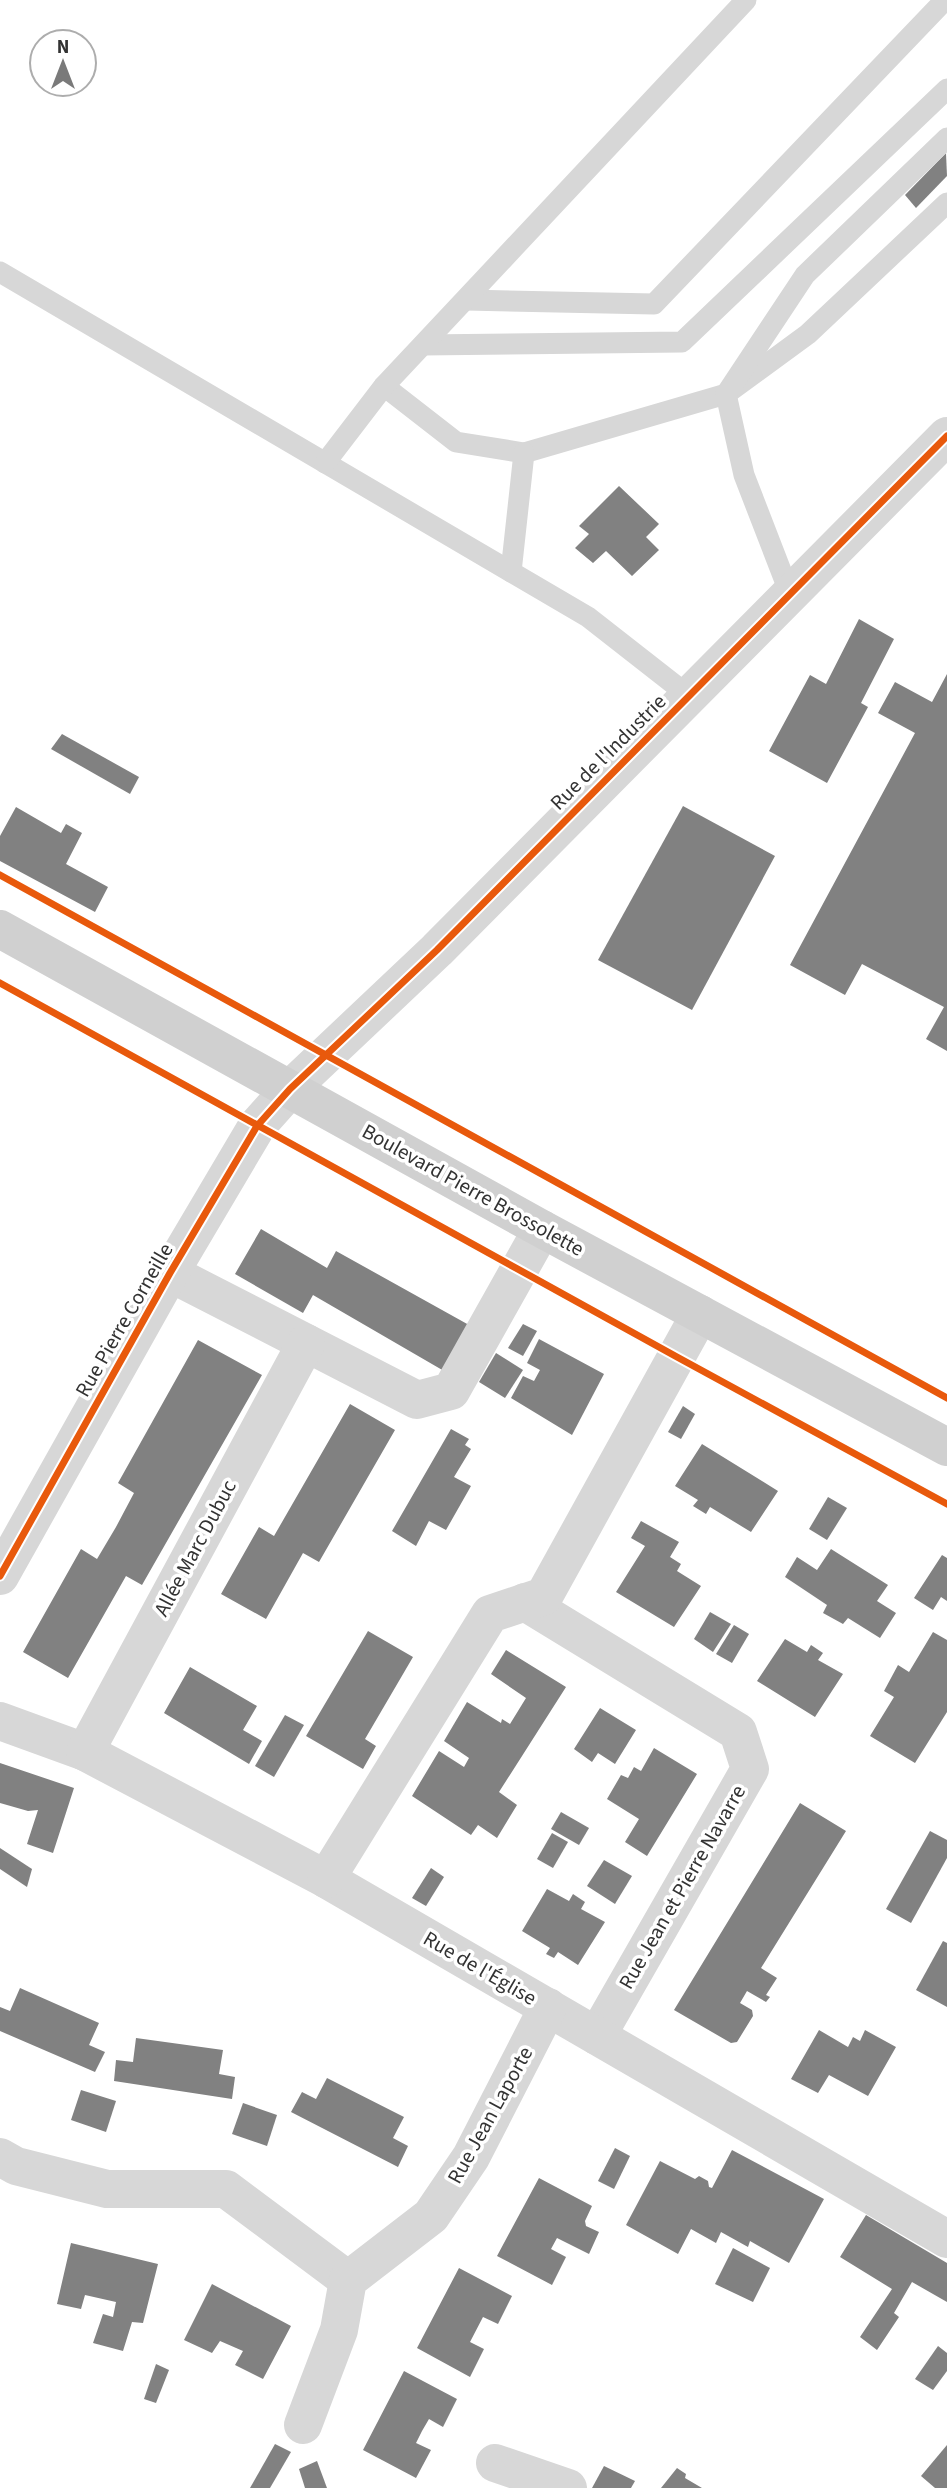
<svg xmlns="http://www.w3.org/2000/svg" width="947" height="2488" font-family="'Source Sans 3',sans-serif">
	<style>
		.building { fill: #818181 }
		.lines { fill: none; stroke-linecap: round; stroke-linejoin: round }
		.service { stroke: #d7d7d7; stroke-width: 21 }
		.minor { stroke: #d7d7d7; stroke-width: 38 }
		.secondary { stroke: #d0d0d0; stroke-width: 38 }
		.cycleway-casing { stroke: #fff; stroke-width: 11 }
		.cycleway { stroke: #e8590c; stroke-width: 7 }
		.labels { text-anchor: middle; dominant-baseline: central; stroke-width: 7; stroke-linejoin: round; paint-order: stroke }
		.street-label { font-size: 21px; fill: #333; stroke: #fff }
	</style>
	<rect width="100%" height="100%" fill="#fff"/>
	<g class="building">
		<polygon points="946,153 947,176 916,208 905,195"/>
		<polygon points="619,486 659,524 646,537 659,550 632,576 606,551 593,563 575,548 589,534 579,526"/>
		<polygon points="859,619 894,639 861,703 868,707 827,783 769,751 810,675 826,684"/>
		<polygon points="947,674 947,1051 926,1039 944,1007 862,964 845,995 790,965 915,733 878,713 895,682 932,702"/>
		<polygon points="62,734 139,777 130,794 51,749"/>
		<polygon points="683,806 775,856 692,1010 598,960"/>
		<polygon points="16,807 61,833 66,824 82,833 66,864 108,887 95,912 0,861 0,836"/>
		<polygon points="261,1229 327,1268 336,1251 469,1325 444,1371 313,1295 303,1313 235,1274"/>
		<polygon points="523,1324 537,1331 523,1356 508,1348"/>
		<polygon points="539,1339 604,1374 572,1435 511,1398 523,1376 534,1381 540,1370 527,1363"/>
		<polygon points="198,1340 262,1375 142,1585 126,1576 68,1678 23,1652 81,1549 97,1559 116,1527 134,1493 118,1483"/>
		<polygon points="496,1353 523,1370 505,1398 479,1382"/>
		<polygon points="350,1404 395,1430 319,1562 303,1553 266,1619 221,1594 259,1527 274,1536"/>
		<polygon points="683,1406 695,1414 681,1439 668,1432"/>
		<polygon points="451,1429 469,1439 465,1445 471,1449 454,1477 471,1486 446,1530 429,1521 416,1546 392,1531"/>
		<polygon points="702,1444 778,1491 751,1532 710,1507 706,1514 693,1506 698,1500 675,1486"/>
		<polygon points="828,1497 847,1508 827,1540 809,1529"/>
		<polygon points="641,1521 679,1542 670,1557 681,1564 677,1571 701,1586 674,1627 616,1592 645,1546 631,1538"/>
		<polygon points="831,1549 888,1585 877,1601 896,1613 880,1638 848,1618 843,1624 823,1613 827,1605 785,1577 797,1557 817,1570"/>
		<polygon points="942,1555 947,1558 947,1601 941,1597 933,1610 914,1598"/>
		<polygon points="710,1612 731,1624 713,1652 694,1639"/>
		<polygon points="734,1625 749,1634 732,1663 716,1654"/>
		<polygon points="368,1631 413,1657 365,1739 376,1746 363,1769 306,1736"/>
		<polygon points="933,1632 947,1640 947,1712 915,1763 870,1736 894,1697 884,1691 898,1665 909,1672"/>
		<polygon points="785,1639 807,1652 811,1645 823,1653 818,1660 843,1674 815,1717 757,1681"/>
		<polygon points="506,1650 566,1687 499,1792 517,1805 497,1838 478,1825 471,1835 412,1796 439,1751 464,1767 469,1758 444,1741 467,1702 501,1723 502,1719 510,1724 526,1698 491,1674"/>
		<polygon points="190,1667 257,1706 243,1730 262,1741 249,1764 164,1713"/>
		<polygon points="600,1708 636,1730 615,1764 598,1753 592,1762 574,1749"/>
		<polygon points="285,1715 304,1725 274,1777 255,1766"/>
		<polygon points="654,1748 697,1774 647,1856 625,1842 639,1819 607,1799 621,1775 628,1778 634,1767 641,1771"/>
		<polygon points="0,1763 74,1788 53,1853 27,1844 38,1810 28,1811 0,1803"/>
		<polygon points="800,1803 846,1831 761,1968 777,1978 766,1995 770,1997 766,2002 747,1991 740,2003 752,2010 753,2016 737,2042 731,2043 674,2010"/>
		<polygon points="561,1812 589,1828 579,1845 551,1829"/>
		<polygon points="930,1831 947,1840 947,1858 911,1923 886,1909"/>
		<polygon points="552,1833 568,1842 553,1868 537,1859"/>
		<polygon points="0,1848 32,1869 27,1887 0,1869"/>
		<polygon points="604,1860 632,1876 615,1904 587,1886"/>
		<polygon points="431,1868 444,1877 426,1906 412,1898"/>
		<polygon points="547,1889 569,1901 573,1894 585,1902 581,1909 605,1922 578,1965 558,1952 554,1958 546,1954 550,1948 522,1931"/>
		<polygon points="943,1941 947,1943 947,2007 916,1990"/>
		<polygon points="20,1988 99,2023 89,2045 105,2052 95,2072 0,2031 0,2007 10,2011"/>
		<polygon points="819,2030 848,2047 853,2037 860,2041 865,2030 896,2047 868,2096 829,2075 818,2093 791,2079"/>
		<polygon points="136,2038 223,2050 219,2074 235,2077 232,2099 114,2081 116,2060 133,2062"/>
		<polygon points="327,2078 404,2117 393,2138 408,2146 398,2167 291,2112 302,2092 316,2099"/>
		<polygon points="81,2090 116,2101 106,2132 71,2120"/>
		<polygon points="243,2103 277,2115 267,2146 232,2134"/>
		<polygon points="615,2148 630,2156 614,2189 598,2181"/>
		<polygon points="732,2150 824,2199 789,2263 750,2241 748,2247 721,2232 716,2243 691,2229 678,2254 626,2225 660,2161 695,2179 699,2176 708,2181 709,2187 712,2188"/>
		<polygon points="539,2178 592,2206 585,2221 586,2226 599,2232 589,2254 557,2238 551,2249 566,2257 552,2285 497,2256"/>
		<polygon points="866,2215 947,2263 947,2302 912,2282 894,2313 899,2317 877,2350 860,2337 892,2289 840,2257"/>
		<polygon points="71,2243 158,2264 143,2323 132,2322 123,2351 93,2343 103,2314 113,2317 116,2302 85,2295 81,2309 57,2304"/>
		<polygon points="733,2248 770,2268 753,2302 715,2284"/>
		<polygon points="459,2268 512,2296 498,2324 483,2317 470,2342 484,2349 470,2377 417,2348"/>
		<polygon points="212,2284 291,2326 263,2379 235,2365 243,2351 220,2341 212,2353 184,2340"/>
		<polygon points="938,2346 947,2353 947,2371 933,2390 915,2379"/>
		<polygon points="156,2364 169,2370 156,2403 144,2399"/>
		<polygon points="404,2371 457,2399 443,2427 429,2419 422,2431 416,2443 431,2450 416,2478 363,2450"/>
		<polygon points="275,2444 291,2452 270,2488 250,2488"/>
		<polygon points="947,2445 947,2488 935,2488 921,2476"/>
		<polygon points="317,2461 327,2488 305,2488 299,2469"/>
		<polygon points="604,2466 635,2481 631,2488 592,2488"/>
		<polygon points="677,2468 686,2474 685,2478 702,2488 661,2488"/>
	</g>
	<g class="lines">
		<g class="service">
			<polyline points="0,272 588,617 689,696"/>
			<polyline points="466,300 654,304 945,0"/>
			<polyline points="423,345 682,342 947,89"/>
			<polyline points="384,386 456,442 524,453 726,394 808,334 947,203"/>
			<polyline points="325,463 384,386 746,0"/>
			<polyline points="511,572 524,453"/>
			<polyline points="790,594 744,475 726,394 805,275 947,138"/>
		</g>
		<g class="minor">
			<polyline points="170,1273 417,1400 451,1391 542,1229"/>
			<polyline points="0,1576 170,1273 257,1126 290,1089 437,950 947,436"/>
			<polyline points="525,1602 738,1732 750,1769 597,2036"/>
			<polyline points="0,1721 85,1752 326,1879 947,2239"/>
			<polyline points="85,1752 306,1343"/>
			<polyline points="326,1879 490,1614 544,1596 700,1314"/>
			<polyline points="0,2157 16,2166 107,2189 226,2189 348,2280"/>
			<polyline points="303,2425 339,2330 348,2280 431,2216 471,2157 548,2007"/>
			<polyline points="495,2463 568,2488"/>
		</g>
		<polyline class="secondary" points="0,929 542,1229 947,1447"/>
		<g class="cycleway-casing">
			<g id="cycleway">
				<polyline points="0,875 947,1398"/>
				<polyline points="0,983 677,1357 947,1504"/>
				<polyline points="0,1576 170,1273 257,1126 290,1089 437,950 947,436"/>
			</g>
		</g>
		<use href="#cycleway" class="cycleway"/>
	</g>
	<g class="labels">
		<g class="street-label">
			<text transform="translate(608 752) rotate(-45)">Rue de l'Industrie</text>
			<text transform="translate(473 1190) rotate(29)">Boulevard Pierre Brossolette</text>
			<text transform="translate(124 1320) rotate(-60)">Rue Pierre Corneille</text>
			<text transform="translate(195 1548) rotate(-62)">Allée Marc Dubuc</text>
			<text transform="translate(682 1887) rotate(-60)">Rue Jean et Pierre Navarre</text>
			<text transform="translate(480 1968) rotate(30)">Rue de l'Église</text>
			<text transform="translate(490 2115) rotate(-61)">Rue Jean Laporte</text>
		</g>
	</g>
	<g transform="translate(63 63)"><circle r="33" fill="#ffffff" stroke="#adadad" stroke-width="2"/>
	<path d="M0-5L12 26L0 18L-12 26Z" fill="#7a7a7a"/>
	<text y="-10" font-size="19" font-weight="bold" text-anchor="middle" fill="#333333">N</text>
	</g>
</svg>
